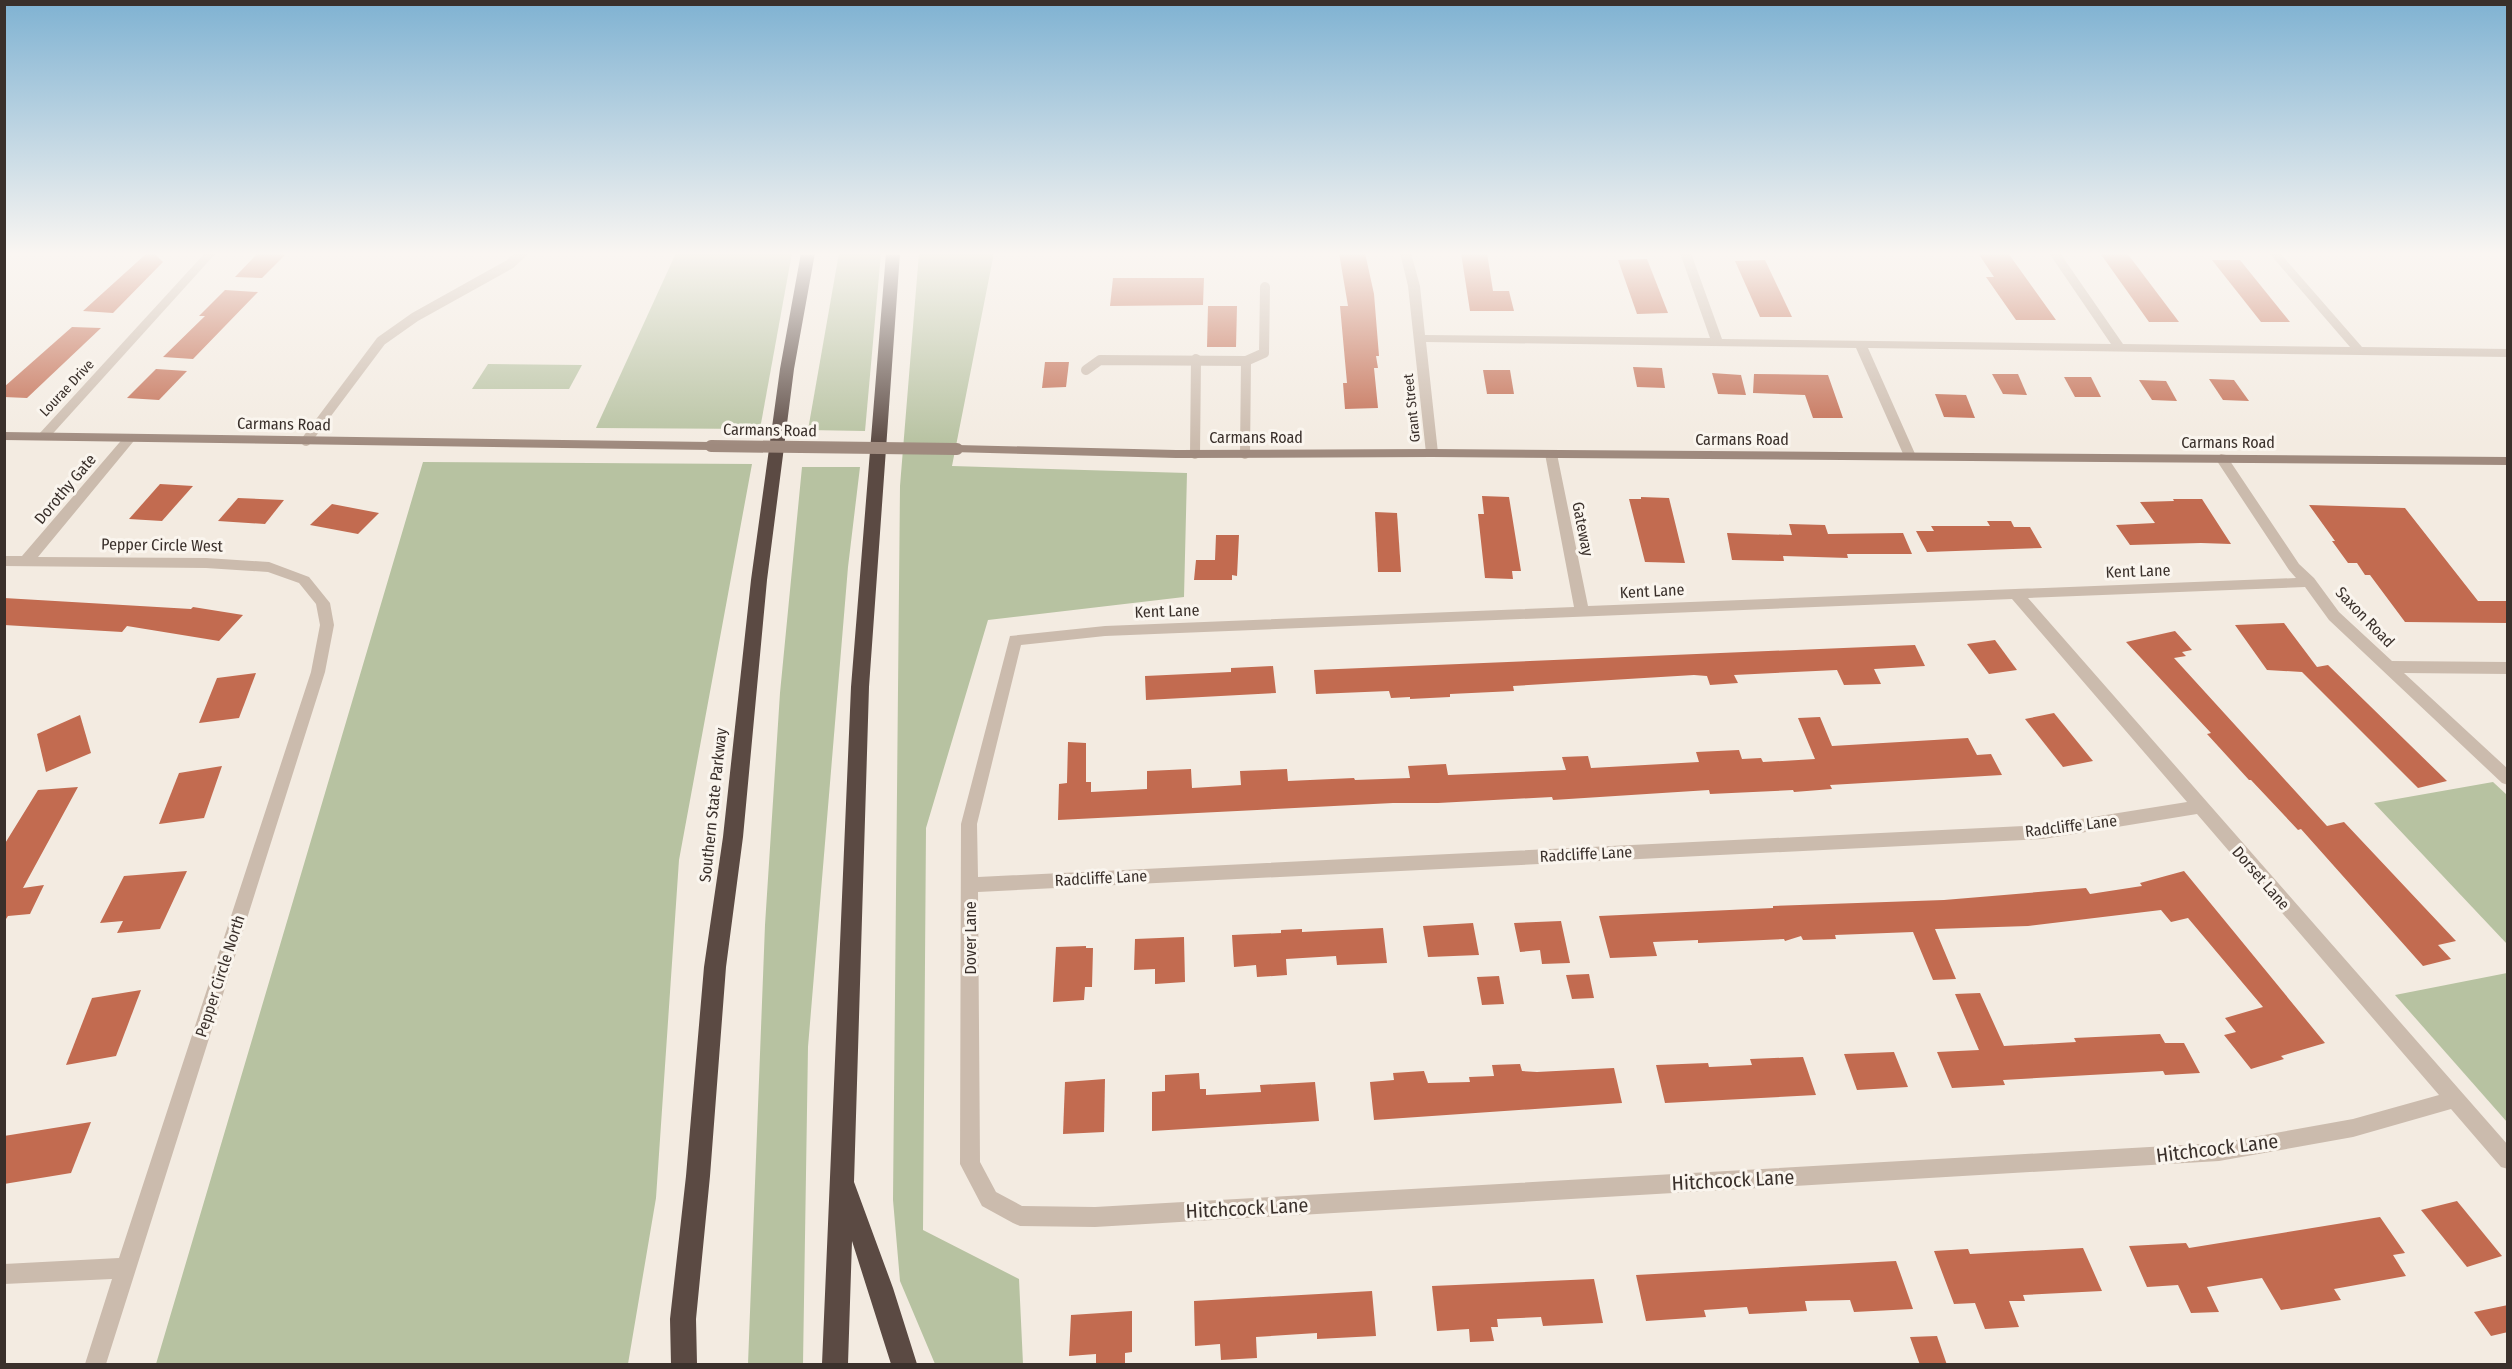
<svg xmlns="http://www.w3.org/2000/svg" width="2512" height="1369" font-family="'Fira Sans Condensed',sans-serif">
	<style>
		.green { fill: #b7c2a1 }
		.building { fill: #c26b50 }
		.lines { fill: none; stroke-linecap: round; stroke-linejoin: round }
		.lane { stroke: #cbbbad; stroke-width: 10 }
		.street { fill: #cbbbad; fill-rule: evenodd }
		.secondary { fill: #9f8a7e; fill-rule: evenodd }
		.highway { fill: #5b4a43; fill-rule: evenodd }
		.secondary-bridge { stroke: #9f8a7e; stroke-width: 12 }
		.labels { text-anchor: middle; dominant-baseline: central; stroke-width: 6; stroke-linejoin: round; paint-order: stroke }
		.far-street-label { font-size: 14px; fill: #3a302b; stroke: #faf5ee }
		.street-label { font-size: 16px; fill: #3a302b; stroke: #faf5ee }
		.near-street-label { font-size: 20px; fill: #3a302b; stroke: #faf5ee }
	</style>
	<rect width="100%" height="100%" fill="#f3ebe1"/>
	<g class="green">
		<polygon points="676,253 792,253 760,429 596,428"/>
		<polygon points="839,253 881,253 865,431 808,430"/>
		<polygon points="919,253 994,253 952,466 1187,473 1184,597 988,620 926,828 923,1230 1019,1279 1023,1364 935,1364 900,1281 893,1200 900,486"/>
		<polygon points="488,364 582,365 569,389 472,389"/>
		<polygon points="423,462 752,464 679,860 656,1198 628,1364 156,1364"/>
		<polygon points="802,467 860,467 848,567 808,1047 803,1364 748,1364 765,925 780,693"/>
		<polygon points="2493,782 2507,795 2507,944 2374,803"/>
		<polygon points="2507,973 2508,973 2507,1122 2395,995"/>
	</g>
	<g class="building">
		<polygon points="147,253 154,253 163,262 113,313 83,311"/>
		<polygon points="258,253 285,255 262,278 235,277"/>
		<polygon points="1339,253 1365,253 1374,294 1379,356 1376,356 1378,368 1374,368 1378,408 1345,409 1343,383 1347,383 1340,306 1348,306"/>
		<polygon points="1461,253 1487,253 1493,291 1509,291 1514,311 1470,311"/>
		<polygon points="1978,253 2008,253 2056,320 2016,320 1986,277 1994,277"/>
		<polygon points="2100,253 2127,253 2179,322 2149,322"/>
		<polygon points="1647,259 1668,313 1637,314 1618,260"/>
		<polygon points="1765,260 1792,317 1760,317 1735,261"/>
		<polygon points="2212,260 2240,260 2290,322 2261,322"/>
		<polygon points="1113,278 1204,278 1203,305 1110,306"/>
		<polygon points="225,290 258,292 193,359 163,357 205,316 199,316"/>
		<polygon points="1208,306 1237,306 1236,347 1207,347"/>
		<polygon points="72,327 101,328 27,398 4,397 4,387"/>
		<polygon points="1045,362 1069,362 1066,387 1042,388"/>
		<polygon points="1633,367 1662,368 1665,388 1637,387"/>
		<polygon points="156,369 187,371 159,400 127,398"/>
		<polygon points="1483,370 1510,370 1514,394 1487,394"/>
		<polygon points="1712,373 1741,375 1746,395 1718,394"/>
		<polygon points="1754,374 1828,375 1843,418 1813,418 1805,395 1753,393"/>
		<polygon points="1992,374 2018,374 2027,395 2003,394"/>
		<polygon points="2064,377 2091,377 2101,397 2075,397"/>
		<polygon points="2209,379 2234,380 2249,401 2223,400"/>
		<polygon points="2139,380 2166,381 2177,401 2152,400"/>
		<polygon points="1935,394 1966,395 1975,418 1944,417"/>
		<polygon points="160,484 193,486 162,521 129,519"/>
		<polygon points="1482,496 1509,497 1521,571 1512,571 1513,579 1485,578 1478,514 1484,514"/>
		<polygon points="1641,497 1669,498 1685,563 1645,562 1629,499 1641,499"/>
		<polygon points="238,498 284,500 265,524 218,521"/>
		<polygon points="2173,499 2202,499 2231,544 2201,543 2130,545 2116,525 2155,523 2140,502 2174,501"/>
		<polygon points="332,504 379,513 358,534 310,525"/>
		<polygon points="2309,505 2405,508 2478,601 2508,601 2508,623 2405,622 2370,575 2365,575 2357,563 2348,563 2332,541 2335,541"/>
		<polygon points="1375,512 1397,513 1401,572 1378,572"/>
		<polygon points="1987,521 2011,521 2014,527 2030,527 2042,548 1927,552 1916,531 1934,531 1931,526 1990,526"/>
		<polygon points="1789,524 1825,525 1828,534 1903,533 1912,554 1847,554 1848,558 1783,556 1784,561 1732,560 1727,533 1792,535"/>
		<polygon points="1216,535 1239,535 1237,576 1232,575 1232,580 1194,580 1196,560 1215,560"/>
		<polygon points="4,598 191,609 193,607 243,615 219,641 127,626 122,632 4,625"/>
		<polygon points="2284,623 2317,667 2328,665 2447,781 2418,788 2302,672 2267,670 2235,625"/>
		<polygon points="2175,631 2192,650 2182,652 2186,656 2174,658 2327,826 2344,822 2456,941 2438,945 2451,959 2423,966 2301,829 2298,830 2251,780 2249,780 2207,734 2211,733 2126,642"/>
		<polygon points="1995,640 2017,670 1989,674 1967,644"/>
		<polygon points="1915,645 1925,666 1874,669 1881,684 1844,685 1837,670 1734,675 1738,683 1710,685 1707,676 1694,675 1513,686 1514,691 1450,694 1450,697 1410,699 1410,697 1391,698 1389,691 1316,694 1314,670"/>
		<polygon points="1273,666 1276,693 1146,700 1145,676 1231,672 1231,668"/>
		<polygon points="256,673 239,718 199,723 217,678"/>
		<polygon points="2054,713 2093,761 2063,767 2025,719"/>
		<polygon points="80,715 91,753 46,772 37,734"/>
		<polygon points="1820,717 1832,746 1968,738 1977,755 1991,754 2002,775 1830,785 1832,789 1794,792 1793,790 1710,794 1709,790 1553,800 1552,797 1438,803 1393,803 1058,820 1059,784 1067,783 1068,742 1086,743 1086,782 1091,782 1091,792 1147,789 1147,771 1191,769 1192,788 1241,785 1240,771 1287,769 1288,781 1354,778 1355,780 1410,778 1408,766 1446,764 1448,775 1566,770 1562,757 1588,756 1591,768 1699,762 1696,752 1739,750 1742,759 1761,758 1763,762 1815,759 1798,718"/>
		<polygon points="222,766 204,818 159,824 179,773"/>
		<polygon points="78,787 23,888 44,885 30,914 8,916 4,922 4,845 38,790"/>
		<polygon points="187,871 160,929 117,933 123,921 100,923 124,876"/>
		<polygon points="2184,871 2325,1043 2281,1056 2284,1059 2251,1069 2224,1035 2236,1032 2225,1018 2263,1007 2188,918 2171,922 2161,910 2028,926 1935,929 1956,979 1933,980 1913,932 1835,935 1836,939 1803,940 1801,936 1785,941 1784,939 1698,943 1698,940 1653,942 1657,956 1610,958 1599,916 1773,908 1773,906 1944,900 2086,888 2090,894 2142,886 2140,883"/>
		<polygon points="1561,921 1570,963 1542,964 1540,950 1520,952 1514,923"/>
		<polygon points="1473,923 1479,955 1428,957 1423,926"/>
		<polygon points="1383,928 1387,963 1337,965 1336,956 1286,959 1287,975 1257,977 1256,965 1234,967 1232,935 1281,933 1281,930 1302,929 1302,932"/>
		<polygon points="1184,937 1185,982 1155,984 1155,969 1134,970 1135,939"/>
		<polygon points="1086,946 1086,948 1093,948 1092,987 1085,987 1084,1000 1053,1002 1056,947"/>
		<polygon points="1589,974 1594,998 1572,999 1566,975"/>
		<polygon points="1499,976 1504,1004 1482,1005 1477,977"/>
		<polygon points="141,990 116,1056 66,1065 92,998"/>
		<polygon points="1980,993 2004,1046 2076,1042 2074,1038 2160,1034 2165,1043 2184,1043 2200,1073 2165,1075 2163,1071 2090,1075 2003,1080 2005,1085 1952,1088 1937,1052 1979,1050 1955,994"/>
		<polygon points="1894,1052 1908,1087 1857,1090 1844,1054"/>
		<polygon points="1803,1057 1816,1095 1665,1103 1656,1065 1708,1063 1709,1067 1752,1065 1750,1059"/>
		<polygon points="1520,1064 1522,1071 1537,1072 1614,1068 1622,1103 1374,1120 1370,1082 1394,1080 1393,1073 1424,1071 1428,1083 1470,1082 1469,1077 1494,1076 1492,1065"/>
		<polygon points="1199,1073 1200,1089 1206,1089 1206,1095 1261,1092 1260,1085 1315,1082 1319,1121 1152,1131 1152,1092 1165,1091 1165,1075"/>
		<polygon points="1105,1079 1104,1132 1063,1134 1065,1082"/>
		<polygon points="91,1122 71,1173 4,1184 4,1136"/>
		<polygon points="2457,1201 2502,1256 2467,1267 2421,1210"/>
		<polygon points="2380,1217 2405,1253 2393,1255 2406,1276 2334,1289 2341,1300 2281,1310 2262,1278 2207,1287 2219,1312 2191,1313 2178,1285 2147,1287 2129,1246 2186,1243 2189,1248"/>
		<polygon points="2083,1248 2102,1291 2023,1295 2025,1301 2009,1301 2019,1327 1985,1329 1975,1303 1954,1304 1934,1251 1968,1249 1970,1254"/>
		<polygon points="1896,1261 1913,1309 1854,1312 1850,1300 1805,1301 1807,1311 1749,1314 1747,1307 1704,1310 1706,1317 1646,1321 1636,1275"/>
		<polygon points="1594,1279 1603,1323 1543,1326 1541,1317 1497,1319 1498,1327 1491,1327 1494,1341 1470,1342 1469,1329 1437,1331 1432,1286"/>
		<polygon points="1372,1291 1376,1336 1317,1339 1317,1333 1256,1337 1257,1358 1221,1360 1220,1344 1195,1346 1194,1301"/>
		<polygon points="2508,1305 2508,1332 2491,1336 2474,1312"/>
		<polygon points="1132,1311 1132,1352 1125,1353 1125,1365 1096,1365 1096,1354 1069,1356 1071,1315"/>
		<polygon points="1937,1336 1947,1365 1920,1365 1910,1337"/>
	</g>
	<g class="lines">
		<g class="lane">
			<polyline points="1086,370 1100,360 1246,361 1264,353 1265,287"/>
			<polyline points="306,441 381,341 415,317 510,264 522,253"/>
			<polyline points="1195,454 1196,359"/>
			<polyline points="1245,454 1246,361"/>
		</g>
		<g class="street">
			<polygon points="205,253 216,253 47,440 39,440 37,437 39,434"/>
			<polygon points="1400,253 1411,253 1420,286 1425,335 1710,338 1680,253 1691,253 1722,339 2111,344 2049,253 2060,253 2123,344 2350,347 2269,253 2280,253 2362,347 2508,349 2508,357 1868,348 1916,456 1910,460 1904,456 1856,348 1426,342 1438,453 1432,457 1426,453 1408,286"/>
			<polygon points="129,435 135,439 133,442 38,557 206,558 269,562 309,577 330,603 334,625 325,672 106,1364 85,1364 112,1279 4,1284 4,1264 119,1258 311,672 320,625 316,604 299,583 268,572 206,568 4,566 4,556 22,556 125,436"/>
			<path d="M1551,450L1557,454L1588,606L2296,578L2289,570L2215,458L2221,454L2226,455L2299,564L2314,578L2339,612L2392,661L2508,662V674L2404,673L2508,769V785L2502,783L2329,620L2305,587L2028,598L2508,1145V1169L2501,1167L2451,1109L2353,1137L2219,1161L1095,1227L1020,1226L1013,1223L982,1206L960,1164L961,824L1010,636L1105,626L1574,607L1545,454ZM2012,599L2187,802L2043,825L978,877L977,824L1021,645L1105,636ZM2197,814L2439,1095L2353,1119L2219,1143L1095,1207L1022,1206L996,1192L980,1162L978,892L2043,839Z"/>
		</g>
		<g class="secondary">
			<polygon points="4,432 711,442 717,446 711,450 4,440"/>
			<polygon points="957,445 1176,450 1432,449 2508,457 2508,465 1432,457 1176,458 952,452 951,449 952,446"/>
		</g>
		<g class="highway">
			<polygon points="801,253 815,253 794,369 767,580 743,837 726,967 710,1176 696,1319 697,1364 671,1364 670,1319 686,1176 704,967 723,837 751,580 780,369"/>
			<polygon points="886,253 900,253 869,687 854,1182 893,1288 917,1364 891,1364 852,1241 848,1364 822,1364 851,687"/>
		</g>
		<polyline class="secondary-bridge" points="711,446 957,449"/>
	</g>
	<linearGradient id="sky" x2="0" y2="1"><stop stop-color="#7fb2d2"/><stop offset="0.57" stop-color="#faf6f2"/><stop offset="1" stop-color="#faf6f2" stop-opacity="0"/></linearGradient>
	<rect width="2512" height="445" fill="url(#sky)"/>
	<g class="labels">
		<g class="far-street-label">
			<text transform="translate(67 388) rotate(-47)">Lourae Drive</text>
			<text transform="translate(1412 408) rotate(-96)">Grant Street</text>
		</g>
		<g class="street-label">
			<text transform="translate(284 424) rotate(1)">Carmans Road</text>
			<text transform="translate(770 430) rotate(1)">Carmans Road</text>
			<text x="1256" y="437">Carmans Road</text>
			<text x="1742" y="439">Carmans Road</text>
			<text x="2228" y="442">Carmans Road</text>
			<text transform="translate(65 489) rotate(-50)">Dorothy Gate</text>
			<text transform="translate(1583 529) rotate(79)">Gateway</text>
			<text transform="translate(162 545) rotate(1)">Pepper Circle West</text>
			<text transform="translate(2138 571) rotate(-2)">Kent Lane</text>
			<text transform="translate(1652 591) rotate(-3)">Kent Lane</text>
			<text transform="translate(1167 611) rotate(-2)">Kent Lane</text>
			<text transform="translate(2365 617) rotate(46)">Saxon Road</text>
			<text transform="translate(713 805) rotate(-84)">Southern State Parkway</text>
			<text transform="translate(2071 826) rotate(-7)">Radcliffe Lane</text>
			<text transform="translate(1586 854) rotate(-3)">Radcliffe Lane</text>
			<text transform="translate(1101 878) rotate(-3)">Radcliffe Lane</text>
			<text transform="translate(2261 878) rotate(49)">Dorset Lane</text>
			<text transform="translate(970 938) rotate(-90)">Dover Lane</text>
			<text transform="translate(220 976) rotate(-72)">Pepper Circle North</text>
		</g>
		<g class="near-street-label">
			<text transform="translate(2217 1148) rotate(-7)">Hitchcock Lane</text>
			<text transform="translate(1733 1180) rotate(-3)">Hitchcock Lane</text>
			<text transform="translate(1247 1208) rotate(-3)">Hitchcock Lane</text>
		</g>
	</g>
	<rect width="2512" height="1369" fill="none" stroke="#3a302b" stroke-width="12"/>
</svg>
